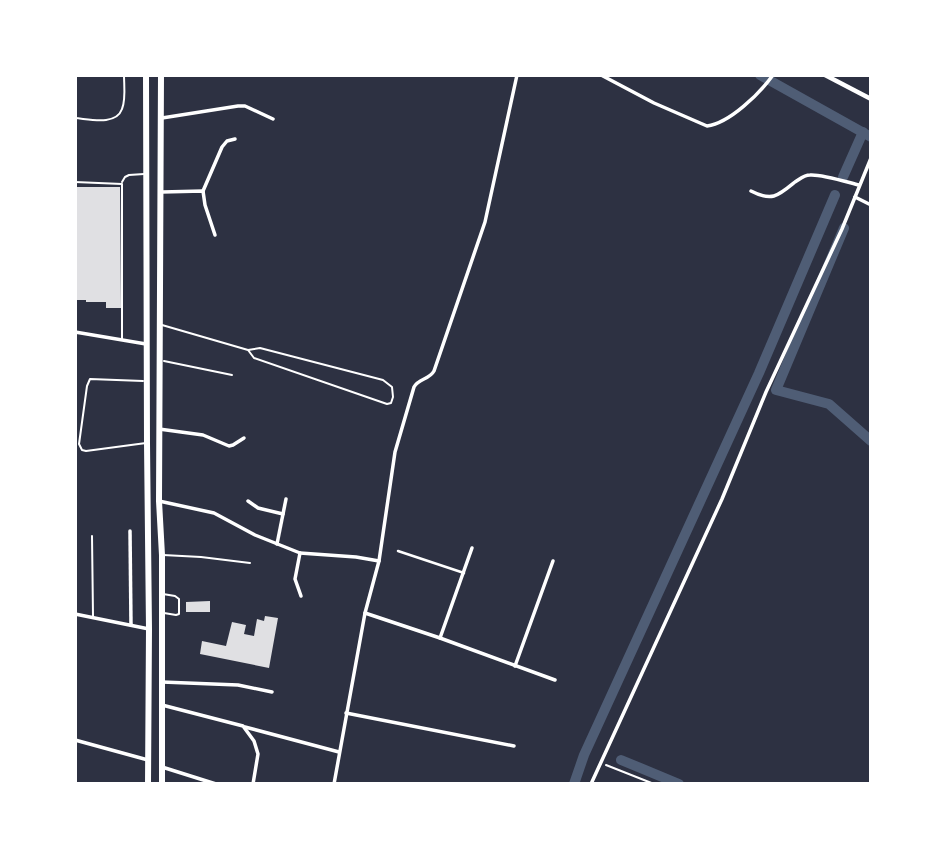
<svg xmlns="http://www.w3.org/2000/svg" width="946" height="859" font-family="Arial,sans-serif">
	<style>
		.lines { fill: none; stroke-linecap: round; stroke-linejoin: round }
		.canal { stroke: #4f5d75; stroke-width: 10 }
		.building { fill: #e0e0e3 }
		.path { stroke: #fff; stroke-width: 2 }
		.service { stroke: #fff; stroke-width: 2 }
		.pedestrian { stroke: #fff; stroke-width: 2.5 }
		.minor { stroke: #fff; stroke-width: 3.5 }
		.tertiary { stroke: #fff; stroke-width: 4.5 }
		.primary { stroke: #fff; stroke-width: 6 }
	</style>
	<rect width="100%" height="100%" fill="#2d3142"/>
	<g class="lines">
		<g class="canal">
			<polyline points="760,75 871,137"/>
			<polyline points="843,177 863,132"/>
			<polyline points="844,228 776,390 829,404 871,441"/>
			<polyline points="621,760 679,784"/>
			<polyline points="574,784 584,755 759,373 835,195"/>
		</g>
	</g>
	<g class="building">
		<polygon points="75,187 120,187 121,308 106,308 106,302 86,302 86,300 75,300"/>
		<polygon points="210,601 210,612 186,612 186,602"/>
		<polygon points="265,616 278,618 269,668 200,654 202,641 226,646 232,622 246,625 244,634 254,636 257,619 264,621"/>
	</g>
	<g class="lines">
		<polyline class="path" points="606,765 654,784"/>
		<g class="service">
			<path d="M75,118C89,119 116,126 122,109C126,100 124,85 124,75"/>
			<polyline points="75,182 122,184 122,339"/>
			<polyline points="122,182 125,177 129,175 144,174"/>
			<polyline points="162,325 248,350 260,348 383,380 392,387 393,397 391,403 387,404 254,358 248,350"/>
			<polyline points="164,361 232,375"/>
			<polyline points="143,381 90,379 87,386 79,444 82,450 86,451 146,443"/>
			<polyline points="92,536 93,616"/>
			<polyline points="163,555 201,557 250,563"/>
			<polyline points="163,594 175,596 179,599 179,614 176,615 164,613"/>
		</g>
		<polyline class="pedestrian" points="398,551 464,573"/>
		<g class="minor">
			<path d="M601,75L654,103L707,126C730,123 760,93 773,75"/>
			<polyline points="162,118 238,106 245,106 273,119"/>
			<polyline points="203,191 222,147 227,141 235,139"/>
			<path d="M751,191C772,202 778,196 795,182C800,179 804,175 810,175C821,174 847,182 859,185"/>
			<polyline points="162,192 203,191 205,205 215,235"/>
			<polyline points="855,197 871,205"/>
			<polyline points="75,332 146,344"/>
			<polyline points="159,429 203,435 229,446 233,445 244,438"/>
			<polyline points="159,501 214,513 255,535 300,553 356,557 379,561"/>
			<polyline points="248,501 258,508 283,514"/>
			<polyline points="130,531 131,625"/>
			<polyline points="277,544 286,499"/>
			<polyline points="300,553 295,579 301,596"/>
			<polyline points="365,613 440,638 555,680"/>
			<polyline points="75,614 149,629"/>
			<polyline points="440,638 472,548"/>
			<polyline points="515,666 553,561"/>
			<polyline points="162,682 238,685 272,692"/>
			<polyline points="162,705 243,726 254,741 258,754 253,784"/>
			<polyline points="346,713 514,746"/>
			<polyline points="245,727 339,752"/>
			<polyline points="75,740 148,760"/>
			<polyline points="162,767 216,784"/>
			<path d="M334,784L365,613L379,561L395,452L414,387C419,378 429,380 434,371L485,222L517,75"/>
			<polyline points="591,784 722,499 766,392 842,229 871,158"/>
		</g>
		<polyline class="tertiary" points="825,75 871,99"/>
		<g class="primary">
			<polyline points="146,75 147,443 149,629 148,784"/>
			<polyline points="161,75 159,501 162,555 162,784"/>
		</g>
	</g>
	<rect width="946" height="859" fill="none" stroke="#ffffff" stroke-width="154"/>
</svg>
